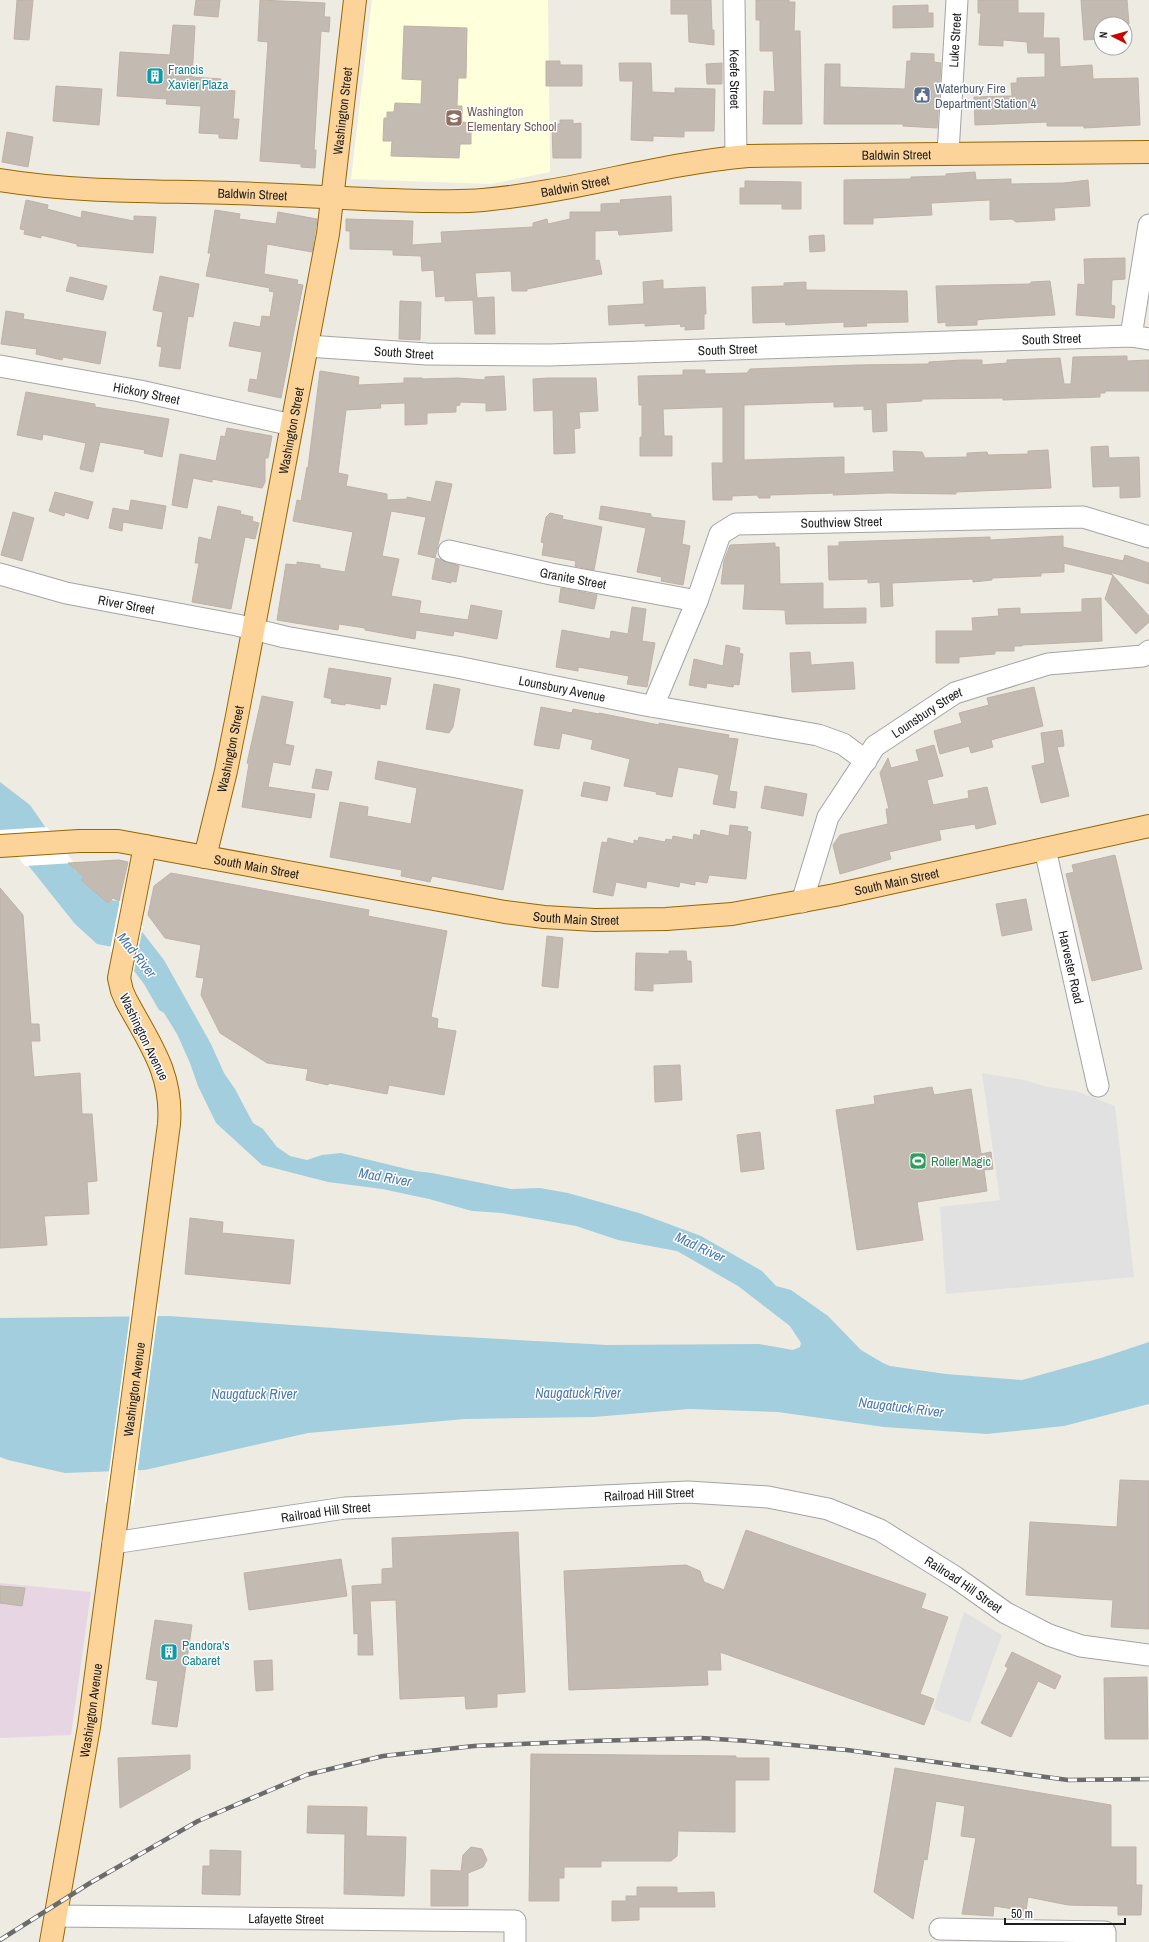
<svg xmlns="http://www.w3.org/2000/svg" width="1149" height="1942" font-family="'Archivo Narrow',sans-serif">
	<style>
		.industrial { fill: #e8d5e4 }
		.education { fill: #feffdb }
		.parking { fill: #e1e1e1 }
		.water { fill: #a3cedd }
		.pier { fill: #fff }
		.building { fill: #c3bab2; stroke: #c0b2a5 }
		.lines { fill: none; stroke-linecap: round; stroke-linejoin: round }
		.minor-casing { stroke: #a4a4a4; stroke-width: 23 }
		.major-casing { stroke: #966700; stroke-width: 24 }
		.minor { stroke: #fff; stroke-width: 21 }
		.major { stroke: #fcd49a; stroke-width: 22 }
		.rail-casing { stroke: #6b6b6b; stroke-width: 4.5 }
		.rail { stroke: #fff; stroke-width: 3; stroke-dasharray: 9; stroke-linecap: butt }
		.labels { text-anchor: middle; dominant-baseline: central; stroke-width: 3; stroke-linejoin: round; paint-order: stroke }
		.street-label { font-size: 13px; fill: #1d1d1d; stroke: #fff }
		.culture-label { font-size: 13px; fill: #0d838f; stroke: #fff; text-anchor: start }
		.service-label { font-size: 13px; fill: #4e5e75; stroke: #fff; text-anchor: start }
		.education-label { font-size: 13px; fill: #785e54; stroke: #fff; text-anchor: start }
		.leisure-label { font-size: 13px; fill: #27864d; stroke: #fff; text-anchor: start }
		.water-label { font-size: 14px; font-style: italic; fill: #4979ad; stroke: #fff }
	</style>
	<rect width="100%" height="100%" fill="#eeebe3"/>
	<polygon class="industrial" points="0,1583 91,1592 71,1735 0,1738"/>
	<polygon class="education" points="372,0 548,0 550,172 491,184 351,179"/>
	<g class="parking">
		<polygon points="982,1073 1024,1080 1047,1087 1076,1091 1115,1106 1134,1277 946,1294 940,1207 1000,1200"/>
		<polygon points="964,1612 1002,1635 970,1723 933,1709"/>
	</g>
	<polygon class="water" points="0,782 30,805 75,870 84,877 81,880 108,902 111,900 118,901 164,960 211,1044 224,1073 235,1089 253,1123 263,1129 277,1147 290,1156 307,1160 322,1155 341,1153 415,1171 432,1173 511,1189 540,1188 568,1193 639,1213 701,1236 762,1271 776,1286 791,1290 828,1316 861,1350 883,1363 890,1366 946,1374 1022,1380 1101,1358 1149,1342 1149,1404 1064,1426 987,1434 884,1427 778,1412 689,1409 594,1417 465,1419 308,1433 145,1470 65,1473 8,1460 0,1457 0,1318 169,1316 430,1335 607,1345 759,1344 793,1350 800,1347 801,1343 790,1326 738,1286 677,1251 618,1240 576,1226 502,1213 472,1211 429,1199 382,1189 328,1182 262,1165 216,1123 198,1086 190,1063 177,1034 164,1013 159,1010 144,984 134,971 113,947 97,944 75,924 0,830"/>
	<g class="pier">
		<polygon points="47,827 74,863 25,866 0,833 0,830"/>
		<polygon points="120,900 143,926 133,976 110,950"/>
		<polygon points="132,1300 159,1304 133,1506 105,1502"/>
	</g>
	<g class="building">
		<polygon points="17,0 33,0 29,40 14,39"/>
		<polygon points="196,0 220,0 218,17 194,15"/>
		<polygon points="260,0 325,3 324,17 330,17 329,32 321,31 314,150 316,150 315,168 301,167 301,164 260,161 268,42 258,41"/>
		<polygon points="671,0 711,0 712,30 714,30 714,45 689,42 688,14 671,14"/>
		<polygon points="756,0 789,0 789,2 795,2 794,31 800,31 802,124 763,124 764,91 775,92 773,51 760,51 760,20 756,20"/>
		<polygon points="978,0 1018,0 1018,13 1044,13 1043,38 1059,38 1060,67 1092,65 1093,79 1138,78 1140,125 1084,128 1084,126 1047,126 1047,122 975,125 974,97 1012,96 1011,83 1017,83 1017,78 1045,77 1045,53 1028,53 1027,42 1003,40 1003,46 979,45 981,13 978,13"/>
		<polygon points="1081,0 1127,0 1129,24 1101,24 1101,39 1084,40"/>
		<polygon points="928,5 928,13 933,13 933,27 893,28 893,6"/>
		<polygon points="173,25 195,26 192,77 221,79 220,83 227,84 227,90 235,91 233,119 239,119 237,139 219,138 219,134 199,133 201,106 166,104 167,99 117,96 120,52 170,55"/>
		<polygon points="404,26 467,28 466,78 458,78 457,106 462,106 462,122 471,123 471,144 460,144 459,158 391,156 392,141 383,141 384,118 387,118 387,112 394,112 395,103 421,104 422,80 402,79"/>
		<polygon points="911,53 934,54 934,62 941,63 937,128 903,126 903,124 824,124 825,64 840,64 840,87 905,89 907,61 911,61"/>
		<polygon points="546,61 560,61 560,65 582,65 582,86 546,86"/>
		<polygon points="619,63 651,63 652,92 675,93 675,88 715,89 714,131 684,131 684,137 653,136 653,141 631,140 633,81 620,81"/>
		<polygon points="722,63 722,84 707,84 706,64"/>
		<polygon points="56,86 102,89 99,125 53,121"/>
		<polygon points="560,120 573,120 573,124 581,123 581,158 553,158 552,124 560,124"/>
		<polygon points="7,132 33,137 28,167 2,162"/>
		<polygon points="975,172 976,180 1011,179 1011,184 1064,183 1088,180 1090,206 1054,208 1055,220 1016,222 1012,219 990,220 990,200 931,203 932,215 873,218 873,224 844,224 844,180 911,179 911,177 946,176 946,174"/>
		<polygon points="745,181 801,182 801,209 782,209 782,204 740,204 740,188 745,188"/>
		<polygon points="671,196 672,231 619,235 618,230 595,231 595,261 599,260 602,274 527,289 527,291 512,291 511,271 475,273 477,298 494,297 495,334 475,334 473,300 445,301 445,296 436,297 434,270 422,271 421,256 393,255 393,250 350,249 350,231 346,231 346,219 413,221 412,245 442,243 441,232 533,227 533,223 547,219 548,224 570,219 570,212 601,212 601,204 621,203 620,200"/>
		<polygon points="26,200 48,205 47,209 81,218 82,211 134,221 134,216 156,217 153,253 77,246 77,244 41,235 41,238 24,234 25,230 20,229"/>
		<polygon points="215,210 240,214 239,219 276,224 278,212 317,219 312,252 267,244 264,274 298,280 297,284 303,285 281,398 248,391 250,379 257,380 262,352 229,346 234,322 260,327 262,316 270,317 274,292 269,291 270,288 206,276 211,253 208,253"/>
		<polygon points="824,235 825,251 810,252 809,236"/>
		<polygon points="1125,258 1125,279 1112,280 1111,305 1115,306 1114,318 1076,315 1078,284 1085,285 1084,259"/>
		<polygon points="160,276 199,284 193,317 188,316 180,369 159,366 162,347 157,346 163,312 153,310"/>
		<polygon points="70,277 107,286 103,300 66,291"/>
		<polygon points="663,280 663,289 705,287 706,314 704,314 704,329 685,330 685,326 681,327 680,324 645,326 645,323 609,325 608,306 644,304 643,282"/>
		<polygon points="1050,281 1055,315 985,319 977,320 977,325 946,326 946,322 938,323 936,286 1030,284 1031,282"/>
		<polygon points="806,282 806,290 907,291 908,322 866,323 867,326 844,327 844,322 786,325 785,322 753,323 752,287 784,286 784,283"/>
		<polygon points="400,301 421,302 420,340 399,339"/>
		<polygon points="6,311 24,314 23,319 106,332 100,364 63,357 62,360 36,354 37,349 1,344"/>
		<polygon points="1127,356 1127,361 1149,360 1149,391 1105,391 1105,393 1100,393 1100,397 1003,400 1003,398 922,399 922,401 886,403 887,431 873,432 872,409 864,410 864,406 834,407 834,402 744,405 744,460 844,457 844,474 894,472 893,451 922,452 925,458 967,457 967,453 987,452 988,455 1028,454 1028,451 1048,450 1051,488 956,492 956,494 888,493 833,495 834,493 770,495 770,498 759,498 757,495 732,496 732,500 713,500 712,463 723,463 723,407 663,409 664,436 672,436 672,456 640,456 640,437 642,437 642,405 639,405 638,376 683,375 683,370 705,370 705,374 747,373 750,369 856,365 929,364 929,362 962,360 982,360 982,365 1007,363 1007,360 1060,358 1064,384 1071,384 1073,357"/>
		<polygon points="320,371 359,377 358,385 404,383 404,378 422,378 422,379 458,378 485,380 485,377 504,376 506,410 486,411 486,403 460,402 460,405 456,406 456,412 427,413 427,424 405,425 405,403 380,404 381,408 346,410 338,473 348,475 346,486 387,494 387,500 407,499 407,497 431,502 436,481 452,484 435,558 418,554 426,517 391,511 382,556 399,559 391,596 421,601 419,613 468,620 471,605 502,611 497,639 454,631 453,636 416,630 415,639 365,630 365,628 339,624 338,630 277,620 286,564 297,565 297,562 320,565 320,568 345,572 353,532 293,521 297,500 301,501 307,467 308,468"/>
		<polygon points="548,378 596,378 598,411 579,412 580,428 574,429 575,453 554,454 553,410 534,411 533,379"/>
		<polygon points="26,392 95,404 95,407 169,419 162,457 144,453 145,450 100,442 93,472 80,469 86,443 43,434 42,440 17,435"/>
		<polygon points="227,428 272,436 268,458 265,458 265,482 262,488 212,479 212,482 193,478 187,508 172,505 180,454 216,461 221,436 225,437"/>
		<polygon points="1108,446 1109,458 1139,457 1140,497 1120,498 1120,486 1093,487 1091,447"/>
		<polygon points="55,492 93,502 88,519 65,512 64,516 49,511"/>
		<polygon points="131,500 166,506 162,529 123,522 122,531 109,528 113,508 129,511"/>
		<polygon points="218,506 241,511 240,514 253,517 252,521 259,523 255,539 245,537 231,609 192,602 199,563 195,563 199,537 211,540"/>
		<polygon points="601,506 651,514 651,517 685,521 682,544 690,546 683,585 661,581 662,577 637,572 646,528 599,519"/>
		<polygon points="13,512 34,518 22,561 1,555"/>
		<polygon points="550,513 563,516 562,519 602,527 594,570 575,566 576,561 542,555 544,543 541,542 546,517"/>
		<polygon points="1063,536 1063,547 1123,561 1125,555 1149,563 1149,584 1110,572 1149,616 1149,622 1136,634 1105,599 1113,575 1064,563 1064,572 1041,573 1041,576 992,578 992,580 973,582 973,579 892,583 893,606 881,607 880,582 868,583 868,579 829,580 828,546 839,546 839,542 990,537 990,540"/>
		<polygon points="775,543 775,547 779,547 780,584 823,583 823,609 866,608 866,623 786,624 785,610 743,609 745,584 721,584 724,561 730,545"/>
		<polygon points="436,558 459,566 456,582 451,581 451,583 432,579"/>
		<polygon points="561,588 597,595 594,609 559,602"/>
		<polygon points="1101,598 1102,641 1022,645 1022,646 1014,646 1014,651 995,651 995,654 959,657 959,663 936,663 936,631 973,631 972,618 999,616 998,609 1020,608 1020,614 1082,612 1082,599"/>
		<polygon points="632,607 646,609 642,641 655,643 647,687 627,684 629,676 578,667 578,671 556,667 562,630 610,639 611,631 628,634"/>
		<polygon points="726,645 740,648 739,653 743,654 739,685 734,684 733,687 707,683 706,688 689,685 694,659 723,666"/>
		<polygon points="810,652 811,665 853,662 855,689 792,692 790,653"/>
		<polygon points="329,668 391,678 386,705 380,704 380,709 345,703 345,705 331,703 332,699 324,697"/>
		<polygon points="434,684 460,689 453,727 449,733 426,729"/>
		<polygon points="1034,687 1043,726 991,740 993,747 971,753 969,746 940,754 934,731 962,723 959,713 989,705 987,698"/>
		<polygon points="262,696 293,702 285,744 294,746 290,765 273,762 268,787 315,794 311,818 242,807 249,764 247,763"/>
		<polygon points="541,707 572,713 573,709 599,714 599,713 659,725 659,723 729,735 728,738 738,739 729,791 737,792 735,808 713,804 719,775 712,773 678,767 672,797 656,794 657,792 624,786 630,759 591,749 593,740 562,733 559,749 534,745"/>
		<polygon points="1062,730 1064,746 1057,747 1069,796 1041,803 1032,766 1045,763 1041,733"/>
		<polygon points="934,745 943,776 927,780 933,805 969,798 968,791 987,787 996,824 976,829 975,824 939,830 941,840 889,852 891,859 840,874 833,845 840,835 888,824 886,809 889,809 880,773 888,758 891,768 919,761 916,750"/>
		<polygon points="378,761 523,790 503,890 432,876 430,882 401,876 402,870 330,857 340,802 368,807 367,816 411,824 417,788 375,779"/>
		<polygon points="316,769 332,772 328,790 312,788"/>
		<polygon points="584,782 610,787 607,801 581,796"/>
		<polygon points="765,786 807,794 803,816 761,808"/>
		<polygon points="730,825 748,827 747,831 751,832 746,879 709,875 707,883 695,881 695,885 680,882 679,887 647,881 646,888 616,882 613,896 593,892 602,842 607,843 608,838 634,844 634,840 638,841 639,837 665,842 666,839 672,840 673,836 693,840 694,834 700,836 701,830 729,836"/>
		<polygon points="1115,855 1142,969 1092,981 1066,874 1074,872 1072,865"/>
		<polygon points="119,860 128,862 119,901 113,898 108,903 81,880 84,877 68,863"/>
		<polygon points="171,873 369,910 368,916 447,931 431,1017 438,1019 437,1028 456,1031 444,1095 389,1085 387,1094 329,1083 328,1085 306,1080 308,1069 267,1063 220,1033 201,995 204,978 196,977 201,945 165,938 148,915 154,886"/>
		<polygon points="0,888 23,915 31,1024 39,1024 40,1041 31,1041 34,1077 80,1073 82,1114 92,1114 97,1181 87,1182 89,1214 44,1216 47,1245 0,1248"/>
		<polygon points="1026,899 1032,930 1002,936 996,904"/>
		<polygon points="547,936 563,938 558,988 542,986"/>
		<polygon points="669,951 686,951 687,961 691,961 692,982 653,984 653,991 635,990 636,953 669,954"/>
		<polygon points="680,1065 682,1100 655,1102 654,1066"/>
		<polygon points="932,1087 934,1095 971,1089 981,1154 991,1152 993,1169 984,1170 987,1191 917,1202 923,1240 857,1250 836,1110 875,1104 874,1096"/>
		<polygon points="760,1132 764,1169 741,1172 737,1135"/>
		<polygon points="190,1218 223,1222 222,1233 294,1240 290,1284 185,1274"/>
		<polygon points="1120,1480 1149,1481 1149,1629 1111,1627 1113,1600 1026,1595 1030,1522 1117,1527"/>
		<polygon points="746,1530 926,1594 921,1608 948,1617 920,1694 934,1699 924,1725 720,1652 721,1670 707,1670 708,1685 569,1690 564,1571 686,1565 700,1571 704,1582 724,1590"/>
		<polygon points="518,1532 525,1692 497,1694 497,1707 466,1709 465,1696 400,1699 396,1600 370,1601 373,1655 358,1655 358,1633 354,1634 352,1586 382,1584 382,1569 393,1568 392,1538"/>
		<polygon points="341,1559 347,1596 249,1610 244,1573"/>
		<polygon points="0,1586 25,1588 22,1606 0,1603"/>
		<polygon points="155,1620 192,1625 177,1727 152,1724 158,1681 146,1679"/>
		<polygon points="1012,1652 1061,1676 1055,1689 1038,1681 1011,1737 981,1723 1008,1668 1005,1666"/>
		<polygon points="272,1660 273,1690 256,1691 254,1661"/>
		<polygon points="1147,1677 1148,1739 1105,1739 1104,1678"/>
		<polygon points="531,1754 736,1756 736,1758 769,1758 769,1780 735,1780 735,1832 678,1831 677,1856 671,1861 601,1861 601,1867 564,1867 564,1878 559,1878 559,1901 529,1901"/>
		<polygon points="190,1755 190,1769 120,1808 118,1758"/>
		<polygon points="895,1768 1111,1805 1111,1847 1136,1847 1136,1885 1142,1885 1141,1915 1118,1915 1118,1906 1068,1905 1028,1897 1026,1911 994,1906 993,1916 962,1914 976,1838 961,1836 965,1806 936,1801 927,1860 924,1859 913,1919 874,1892"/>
		<polygon points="308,1806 367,1807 366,1836 406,1837 404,1896 344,1894 345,1834 307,1833"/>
		<polygon points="471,1847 482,1849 487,1860 483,1867 468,1873 468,1906 431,1906 431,1870 461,1871 463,1855"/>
		<polygon points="210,1850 241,1851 240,1895 202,1894 203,1866 210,1866"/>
		<polygon points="637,1887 677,1887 677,1893 714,1892 715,1907 639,1907 639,1920 612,1921 612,1901 626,1901 626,1896 637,1896"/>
	</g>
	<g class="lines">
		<g class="minor-casing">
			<g id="minor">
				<path id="s1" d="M734,0L736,157"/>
				<path id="s2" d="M948,153L957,0"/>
				<polyline points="1131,336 1149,225"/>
				<path id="s3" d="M307,346L427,354L549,355L1131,336L1149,339"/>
				<path id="s4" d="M0,366L140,391L292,425"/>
				<path id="s5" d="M449,551L551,574L697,601"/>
				<path id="s6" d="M0,574L66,593L237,625L285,637L457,667L645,705L818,735L843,744L866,761"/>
				<path id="s7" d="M653,706L697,601L720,534L736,524L1083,517L1149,537"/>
				<path id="s8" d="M1045,849L1098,1086"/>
				<path id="s9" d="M802,902L828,817L875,746L955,693L1048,664L1143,656L1149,651"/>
				<path id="s10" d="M113,1543L345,1508L688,1492L768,1497L828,1509L880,1530L955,1577L1006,1613L1049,1635L1081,1646L1149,1655"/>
				<path id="s11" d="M56,1916L515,1921V1942"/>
				<polyline points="940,1929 1105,1932 1105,1942"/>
			</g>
		</g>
		<g class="major-casing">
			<g id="major">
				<path id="s12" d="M0,180C87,194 169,190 256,194C312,196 367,200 423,201C443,201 463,202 483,200C572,192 658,164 748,156L1149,152"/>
				<path id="s13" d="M0,846L79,841H118L505,912L544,917L595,920L666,919L732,914L835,895L1149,826"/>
				<path id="s14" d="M205,857L226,771L237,716L328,234L355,0"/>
				<path id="s15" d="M51,1942L89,1727L169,1124C173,1073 149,1043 126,1000L122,991L119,978L145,846"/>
			</g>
		</g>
		<use href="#minor" class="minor"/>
		<use href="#major" class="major"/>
		<g class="rail-casing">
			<polyline id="rail" points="0,1940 90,1883 198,1821 306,1775 383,1756 474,1746 591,1741 701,1738 748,1741 847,1750 1068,1780 1149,1779"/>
		</g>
		<use href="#rail" class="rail"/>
	</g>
	<defs>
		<g id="building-square" transform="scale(0.9)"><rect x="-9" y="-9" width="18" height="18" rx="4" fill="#0f9aa8" stroke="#fff"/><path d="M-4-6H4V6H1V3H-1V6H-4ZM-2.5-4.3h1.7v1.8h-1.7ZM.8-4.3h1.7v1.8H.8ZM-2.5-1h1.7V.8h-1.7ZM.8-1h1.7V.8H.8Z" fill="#fff"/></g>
		<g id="civic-square" transform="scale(0.9)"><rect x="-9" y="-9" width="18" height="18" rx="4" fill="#5c6f8a" stroke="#fff"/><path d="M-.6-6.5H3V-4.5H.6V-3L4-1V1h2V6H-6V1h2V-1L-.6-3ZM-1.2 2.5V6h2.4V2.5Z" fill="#fff"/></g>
		<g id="school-square" transform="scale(0.9)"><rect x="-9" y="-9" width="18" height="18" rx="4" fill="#8d6e63" stroke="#fff"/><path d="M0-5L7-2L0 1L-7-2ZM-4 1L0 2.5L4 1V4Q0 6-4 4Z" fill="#fff"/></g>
		<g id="stadium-square" transform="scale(0.9)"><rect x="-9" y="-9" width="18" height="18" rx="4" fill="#2e9e5b" stroke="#fff"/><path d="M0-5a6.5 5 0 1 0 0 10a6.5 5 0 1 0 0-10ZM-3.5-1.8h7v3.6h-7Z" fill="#fff"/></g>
	</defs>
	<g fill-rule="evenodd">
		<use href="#building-square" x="155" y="76"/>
		<use href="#civic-square" x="922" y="95"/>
		<use href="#school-square" x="454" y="118"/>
		<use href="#stadium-square" x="918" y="1161"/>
		<use href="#building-square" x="169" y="1652"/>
	</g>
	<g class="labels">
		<g class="street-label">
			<text stroke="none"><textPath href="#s2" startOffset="113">Luke Street</textPath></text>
			<text stroke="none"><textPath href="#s1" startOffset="79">Keefe Street</textPath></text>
			<text stroke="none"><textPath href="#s14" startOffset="759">Washington Street</textPath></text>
			<text stroke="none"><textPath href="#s12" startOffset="901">Baldwin Street</textPath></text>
			<text stroke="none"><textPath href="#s12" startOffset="577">Baldwin Street</textPath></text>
			<text stroke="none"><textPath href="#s12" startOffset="253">Baldwin Street</textPath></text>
			<text stroke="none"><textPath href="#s3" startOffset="745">South Street</textPath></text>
			<text stroke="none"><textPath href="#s3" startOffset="421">South Street</textPath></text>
			<text stroke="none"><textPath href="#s3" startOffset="97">South Street</textPath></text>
			<text stroke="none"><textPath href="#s4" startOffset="149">Hickory Street</textPath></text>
			<text stroke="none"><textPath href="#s14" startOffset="435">Washington Street</textPath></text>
			<text stroke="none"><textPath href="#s7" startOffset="309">Southview Street</textPath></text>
			<text stroke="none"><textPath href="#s5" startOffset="127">Granite Street</textPath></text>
			<text stroke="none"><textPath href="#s6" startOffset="130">River Street</textPath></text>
			<text stroke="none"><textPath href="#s6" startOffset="574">Lounsbury Avenue</textPath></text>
			<text stroke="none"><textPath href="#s9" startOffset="236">Lounsbury Street</textPath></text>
			<text stroke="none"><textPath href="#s14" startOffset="111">Washington Street</textPath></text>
			<text stroke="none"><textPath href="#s13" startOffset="259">South Main Street</textPath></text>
			<text stroke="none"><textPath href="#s13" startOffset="907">South Main Street</textPath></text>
			<text stroke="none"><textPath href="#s13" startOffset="583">South Main Street</textPath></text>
			<text stroke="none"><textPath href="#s8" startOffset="121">Harvester Road</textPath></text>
			<text transform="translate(144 1037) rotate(64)">Washington Avenue</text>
			<text stroke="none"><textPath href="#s15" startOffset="559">Washington Avenue</textPath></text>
			<text stroke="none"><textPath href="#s10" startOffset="539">Railroad Hill Street</textPath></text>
			<text stroke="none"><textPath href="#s10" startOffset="215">Railroad Hill Street</textPath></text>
			<text stroke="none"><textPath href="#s10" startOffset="875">Railroad Hill Street</textPath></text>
			<text stroke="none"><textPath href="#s15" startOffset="235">Washington Avenue</textPath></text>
			<text stroke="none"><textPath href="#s11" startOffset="230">Lafayette Street</textPath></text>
		</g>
		<g class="culture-label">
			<text x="168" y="69">Francis<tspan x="168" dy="15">Xavier Plaza</tspan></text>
			<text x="182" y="1645">Pandora's<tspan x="182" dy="15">Cabaret</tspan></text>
		</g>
		<g class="service-label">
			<text x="935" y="88">Waterbury Fire<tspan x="935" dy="15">Department Station 4</tspan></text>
		</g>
		<g class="education-label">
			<text x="467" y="111">Washington<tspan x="467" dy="15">Elementary School</tspan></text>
		</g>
		<g class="leisure-label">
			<text x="931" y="1161">Roller Magic</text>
		</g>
		<g class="water-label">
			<text transform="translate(137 955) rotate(51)">Mad River</text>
			<text transform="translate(385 1177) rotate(10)">Mad River</text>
			<text transform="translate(700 1247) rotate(25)">Mad River</text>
			<text x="578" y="1393">Naugatuck River</text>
			<text x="254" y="1394">Naugatuck River</text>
			<text transform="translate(901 1407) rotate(7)">Naugatuck River</text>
		</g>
	</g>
	<g transform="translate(1113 36) rotate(276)"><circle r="19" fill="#ffffff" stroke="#a5a5a5"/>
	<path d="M0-3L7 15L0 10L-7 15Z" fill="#ca0400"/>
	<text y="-6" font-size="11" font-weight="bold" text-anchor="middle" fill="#1d1d1d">N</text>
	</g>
	<path d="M1005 1918v6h120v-6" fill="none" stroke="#1d1d1d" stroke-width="2"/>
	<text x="1011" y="1918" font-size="12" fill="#1d1d1d" stroke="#ffffff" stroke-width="3" paint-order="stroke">50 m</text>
</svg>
